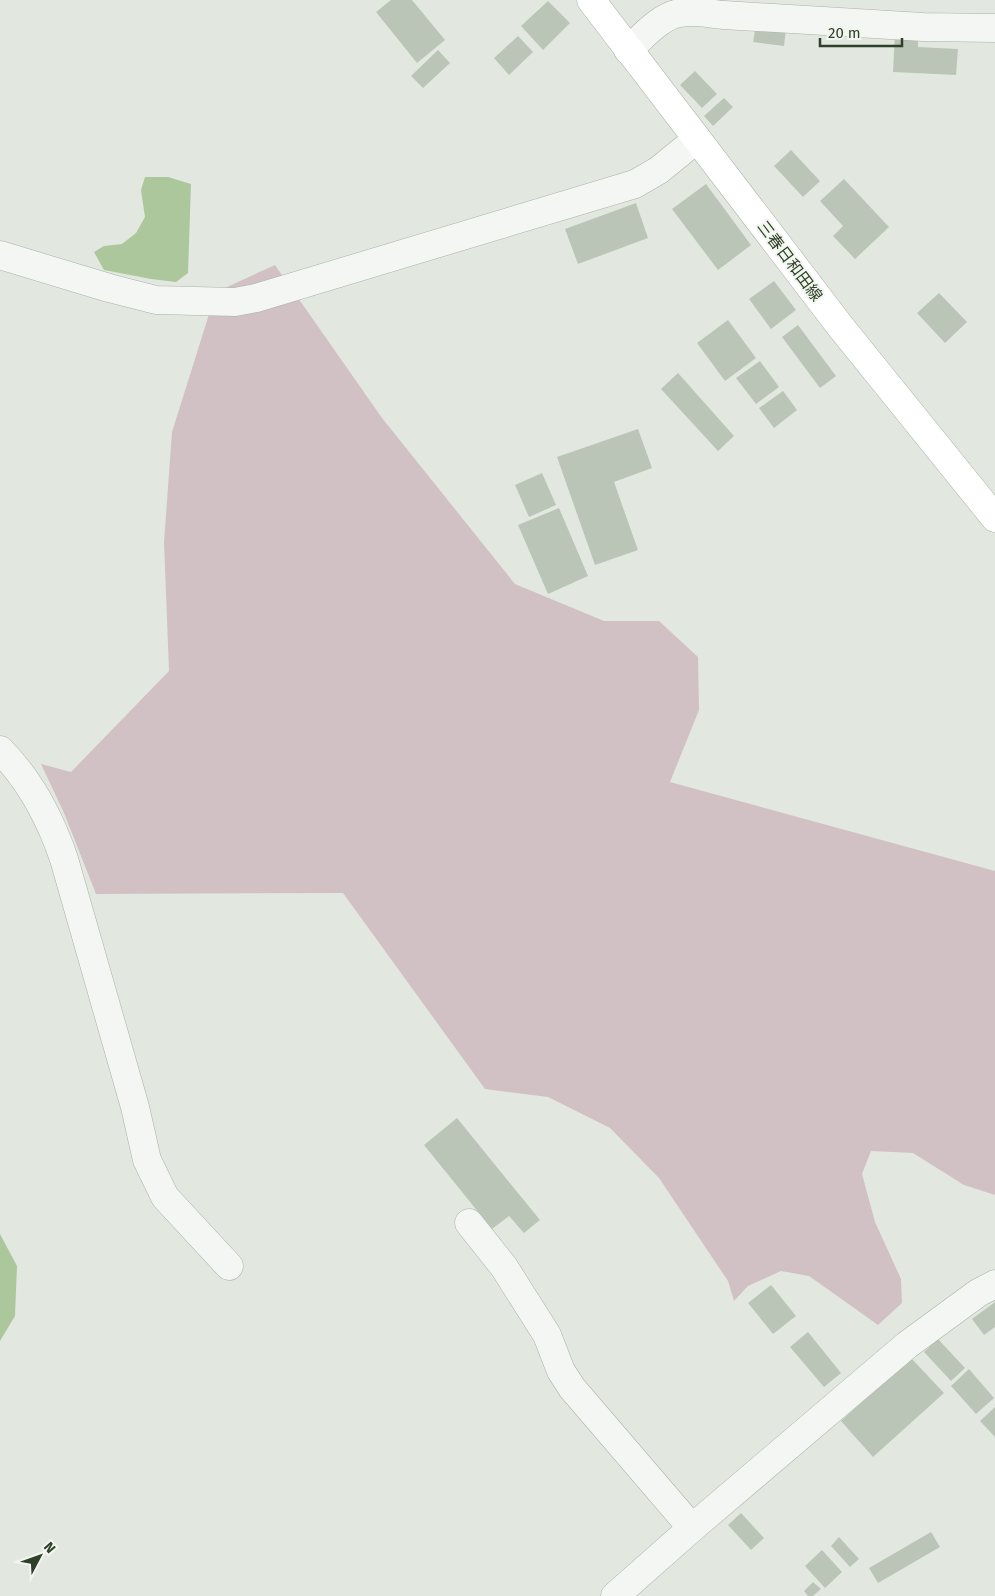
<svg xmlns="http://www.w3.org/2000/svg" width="995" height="1596" font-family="'Fira Sans','Noto Sans JP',sans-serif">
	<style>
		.green { fill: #d2c1c4 }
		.water { fill: #adc79c }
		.building { fill: #bbc5b7 }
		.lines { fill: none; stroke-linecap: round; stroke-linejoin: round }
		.street-casing { stroke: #a9b2a5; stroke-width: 29 }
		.secondary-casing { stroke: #a9b2a5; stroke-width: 29 }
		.street { stroke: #f3f6f2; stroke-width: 28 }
		.secondary { stroke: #fff; stroke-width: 28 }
		.labels { text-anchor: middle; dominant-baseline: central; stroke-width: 4; stroke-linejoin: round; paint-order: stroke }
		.street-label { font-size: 16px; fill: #2f3f29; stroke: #f1f6ef }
	</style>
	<rect width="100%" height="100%" fill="#e2e8e0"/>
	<polygon class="green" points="275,265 382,418 515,584 604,621 659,621 698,657 699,710 670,782 995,871 995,1195 964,1185 913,1153 871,1151 862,1174 875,1222 901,1279 902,1303 878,1325 809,1276 781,1271 748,1286 734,1301 728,1281 659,1178 610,1128 548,1097 485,1089 343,893 96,894 64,813 41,764 71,772 169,671 164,542 172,432 216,292"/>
	<g class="water">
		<polygon points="145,177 168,177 191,184 188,273 176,282 151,279 104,270 94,252 104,246 122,244 136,233 145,217 141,190"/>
		<polygon points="0,1234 17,1266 15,1316 0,1341"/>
	</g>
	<g class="building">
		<polygon points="391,0 412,0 445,40 417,63 376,12"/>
		<polygon points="548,1 570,23 543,50 521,26"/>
		<polygon points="756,25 786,29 784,46 753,42"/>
		<polygon points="895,32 918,33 918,47 958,49 956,75 893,72"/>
		<polygon points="518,36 533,52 509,75 494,58"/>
		<polygon points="438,50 450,63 423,88 411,76"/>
		<polygon points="695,71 717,94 702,108 680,85"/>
		<polygon points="724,98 733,107 713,126 704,116"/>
		<polygon points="791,150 820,181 803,197 774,166"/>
		<polygon points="844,179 889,227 855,259 833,236 843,226 820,201"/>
		<polygon points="706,184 751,245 718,270 672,209"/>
		<polygon points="636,203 648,238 578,264 565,229"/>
		<polygon points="774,281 796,310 771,329 749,299"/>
		<polygon points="939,293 967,322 945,343 917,313"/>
		<polygon points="728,320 756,358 725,381 697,343"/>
		<polygon points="798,325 836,376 820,388 782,337"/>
		<polygon points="760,361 779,387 756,404 736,378"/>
		<polygon points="678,373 734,436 718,451 661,389"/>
		<polygon points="783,391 797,410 774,428 759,408"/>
		<polygon points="638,429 652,468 614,482 638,550 595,565 557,457"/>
		<polygon points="542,473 556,505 529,517 515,485"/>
		<polygon points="559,508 588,576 548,594 518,525"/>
		<polygon points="457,1118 540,1220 524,1233 509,1216 492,1229 424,1145"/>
		<polygon points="771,1285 796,1316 773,1334 748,1303"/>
		<polygon points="995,1302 995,1327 984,1335 972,1319"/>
		<polygon points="808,1332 841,1373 824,1387 790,1347"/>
		<polygon points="938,1339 965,1368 951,1381 924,1352"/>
		<polygon points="911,1358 944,1393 873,1457 841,1421"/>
		<polygon points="969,1369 994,1398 976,1414 951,1386"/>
		<polygon points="995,1407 995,1437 980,1421"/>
		<polygon points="741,1513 764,1538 751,1550 728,1525"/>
		<polygon points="931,1532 940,1547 878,1583 869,1568"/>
		<polygon points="839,1537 859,1559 850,1567 831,1546"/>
		<polygon points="822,1550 842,1572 825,1588 805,1566"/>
		<polygon points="813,1582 821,1589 813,1596 808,1596 804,1591"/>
	</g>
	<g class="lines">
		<g class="street-casing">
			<g id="street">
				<path d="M628,50C643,37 660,16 680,13C694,10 710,14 724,15L923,27L995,28"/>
				<polyline points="0,255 109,288 156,300 235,302 256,298 635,184 659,170 697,139"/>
				<path d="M0,750C31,781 50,818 64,859L135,1107L147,1160L165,1197L229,1266"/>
				<polyline points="469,1223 504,1267 547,1335 561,1371 572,1388 692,1528"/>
				<polyline points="615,1596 692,1528 907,1345 978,1293 995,1284"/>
			</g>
		</g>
		<g class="secondary-casing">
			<polyline id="secondary" points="591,0 840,326 995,518"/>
		</g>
		<use href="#street" class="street"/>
		<use href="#secondary" class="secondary"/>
	</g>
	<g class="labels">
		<g class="street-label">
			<text transform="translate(790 261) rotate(53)">三春日和田線</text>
		</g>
	</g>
	<g transform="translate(40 1556) rotate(49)" stroke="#f1f6ef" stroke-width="4" paint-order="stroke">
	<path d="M0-4L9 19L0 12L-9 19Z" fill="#2f3f29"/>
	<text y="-8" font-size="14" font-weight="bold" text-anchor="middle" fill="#2f3f29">N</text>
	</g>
	<path d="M820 38v8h82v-8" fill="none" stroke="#2f3f29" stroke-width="2.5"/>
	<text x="828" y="38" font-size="15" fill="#2f3f29" stroke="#f1f6ef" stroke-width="4" paint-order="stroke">20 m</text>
</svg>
